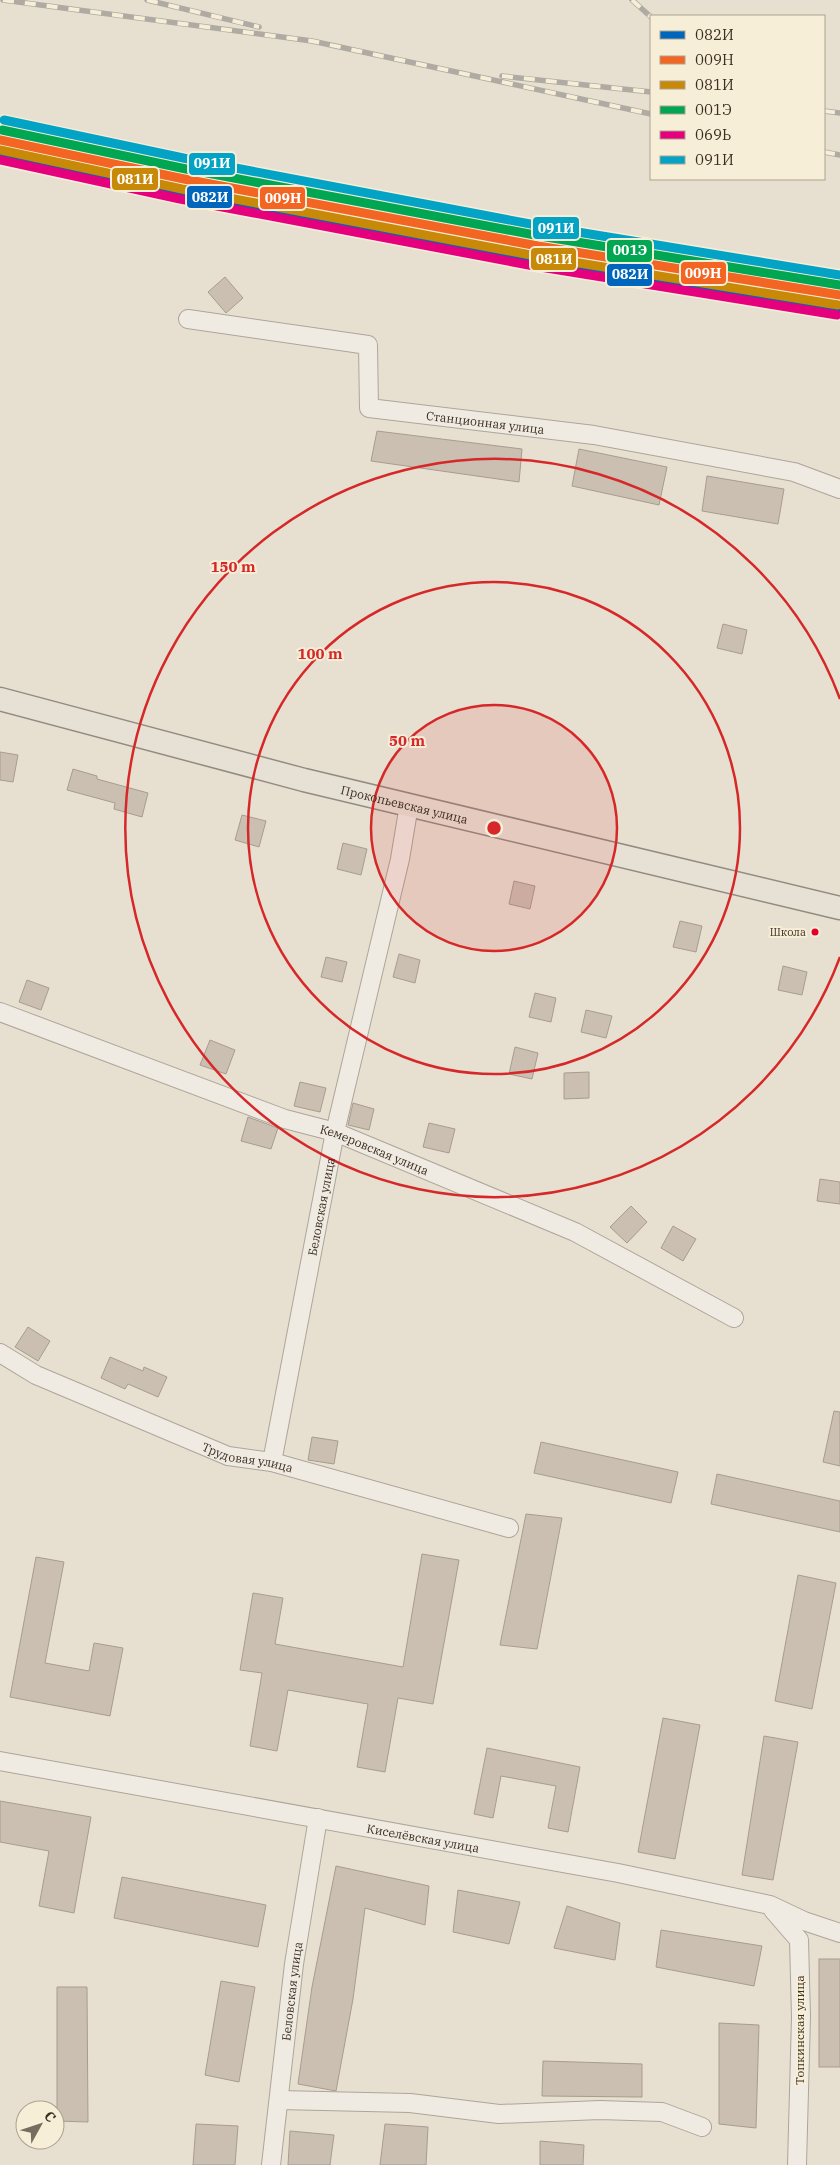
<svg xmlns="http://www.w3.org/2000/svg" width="840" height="2165" font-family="'IBM Plex Serif',serif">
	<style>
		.building { fill: #cbbfb2; stroke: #a89c90 }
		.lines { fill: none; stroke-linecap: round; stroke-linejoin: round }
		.minor-casing { stroke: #ada599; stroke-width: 20 }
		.major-casing { stroke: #928b80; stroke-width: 25 }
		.minor { stroke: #efebe3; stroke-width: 18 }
		.major { stroke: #e6e1d4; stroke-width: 22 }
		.rail-casing { stroke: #afaaa2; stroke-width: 5.5 }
		.rail { stroke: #f7eed8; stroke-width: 4; stroke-dasharray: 11; stroke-linecap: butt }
		.rail-1-casing { stroke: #f7eed8; stroke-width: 12 }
		.rail-2-casing { stroke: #f7eed8; stroke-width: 12 }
		.rail-3-casing { stroke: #f7eed8; stroke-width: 12 }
		.rail-4-casing { stroke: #f7eed8; stroke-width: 12 }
		.rail-5-casing { stroke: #f7eed8; stroke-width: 12 }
		.rail-6-casing { stroke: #f7eed8; stroke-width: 12 }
		.rail-1 { stroke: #0065bd; stroke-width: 9 }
		.rail-2 { stroke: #f26522; stroke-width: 9 }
		.rail-3 { stroke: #c88808; stroke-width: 9 }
		.rail-4 { stroke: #00a651; stroke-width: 9 }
		.rail-5 { stroke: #e5007d; stroke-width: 9 }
		.rail-6 { stroke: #03a3c5; stroke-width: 9 }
		.ring { fill: none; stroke: #d62828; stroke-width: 2.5 }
		.bus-dot { fill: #e4002b; stroke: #f7eed8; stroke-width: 2 }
		.labels { text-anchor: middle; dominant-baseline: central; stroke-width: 4; stroke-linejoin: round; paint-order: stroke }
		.bus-label { font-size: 11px; fill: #3d2e20; stroke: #f7eed8; text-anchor: end }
		.street-label { font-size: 12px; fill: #3d2e20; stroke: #f7eed8 }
		.centre { fill: #d62828; stroke: #f7eed8; stroke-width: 2.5 }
		.ring-label { font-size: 15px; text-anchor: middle; font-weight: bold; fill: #d62828; stroke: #f7eed8; stroke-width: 4; stroke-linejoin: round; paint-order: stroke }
		.line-badge { stroke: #f7eed8; stroke-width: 2 }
		.badge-label { font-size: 14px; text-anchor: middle; font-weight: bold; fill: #fff }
	</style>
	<rect width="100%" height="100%" fill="#e7e0d1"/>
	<g class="building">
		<polygon points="225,277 243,298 226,313 208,292"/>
		<polygon points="377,431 522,449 519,482 371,461"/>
		<polygon points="579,449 667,467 659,505 572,486"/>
		<polygon points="707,476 784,489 778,524 702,511"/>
		<polygon points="723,624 747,630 742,654 717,648"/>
		<polygon points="0,752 18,755 13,782 0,780"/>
		<polygon points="73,769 97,776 97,779 148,793 142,817 114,809 115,803 67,790"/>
		<polygon points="242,815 266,821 259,847 235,840"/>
		<polygon points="343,843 367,849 361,875 337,869"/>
		<polygon points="514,881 535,886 530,909 509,904"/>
		<polygon points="680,921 702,926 696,952 673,947"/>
		<polygon points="399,954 420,960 415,983 393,977"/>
		<polygon points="326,957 347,962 342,982 321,977"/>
		<polygon points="783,966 807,972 802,995 778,990"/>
		<polygon points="27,980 49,988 41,1010 19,1002"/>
		<polygon points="535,993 556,998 551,1022 529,1017"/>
		<polygon points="586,1010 612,1016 606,1038 581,1032"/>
		<polygon points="210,1040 235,1050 226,1074 200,1065"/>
		<polygon points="515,1047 538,1053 532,1079 509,1074"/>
		<polygon points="589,1072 589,1098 564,1099 564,1073"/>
		<polygon points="300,1082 326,1088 320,1112 294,1106"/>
		<polygon points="353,1103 374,1109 369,1130 348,1125"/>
		<polygon points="248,1117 278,1128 271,1149 241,1141"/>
		<polygon points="429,1123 455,1129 449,1153 423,1147"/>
		<polygon points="820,1179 840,1182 840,1204 817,1201"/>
		<polygon points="631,1206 647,1222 627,1243 610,1227"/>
		<polygon points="673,1226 696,1239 683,1261 661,1248"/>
		<polygon points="28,1327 50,1341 38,1361 15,1347"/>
		<polygon points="110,1357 143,1371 144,1367 167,1377 158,1397 128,1384 125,1389 101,1378"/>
		<polygon points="834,1411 840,1412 840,1466 823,1462"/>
		<polygon points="312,1437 338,1441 334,1464 308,1460"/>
		<polygon points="541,1442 678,1472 671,1503 534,1473"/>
		<polygon points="717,1474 840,1501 840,1532 711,1504"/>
		<polygon points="526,1514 562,1518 537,1649 500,1645"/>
		<polygon points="422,1554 459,1560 433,1704 398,1698 385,1772 357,1767 368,1704 288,1690 277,1751 250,1746 262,1673 240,1670 253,1593 283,1598 275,1644 403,1667"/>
		<polygon points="36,1557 64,1562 45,1663 89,1671 94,1643 123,1648 110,1716 10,1697"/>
		<polygon points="798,1575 836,1583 812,1709 775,1701"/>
		<polygon points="663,1718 700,1725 675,1859 638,1852"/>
		<polygon points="764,1736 798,1742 773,1880 742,1875"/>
		<polygon points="487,1748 580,1767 568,1832 548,1828 556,1786 501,1776 493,1818 474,1814"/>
		<polygon points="0,1801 91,1817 74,1913 39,1906 49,1851 0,1842"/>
		<polygon points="336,1866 429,1886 425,1925 365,1908 353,1999 336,2091 298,2084 312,1987"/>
		<polygon points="122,1877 266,1905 258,1947 114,1918"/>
		<polygon points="458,1890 520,1902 509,1944 453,1932"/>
		<polygon points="567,1906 620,1923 615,1960 554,1948"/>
		<polygon points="661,1930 762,1946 754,1986 656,1967"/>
		<rect x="819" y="1959" width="21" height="108"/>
		<polygon points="221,1981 255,1987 239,2082 205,2075"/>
		<polygon points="57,1987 87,1987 88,2122 57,2121"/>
		<polygon points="719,2023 759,2025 756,2128 719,2124"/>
		<polygon points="543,2061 642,2064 642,2097 542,2096"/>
		<polygon points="196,2124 238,2126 235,2165 193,2165"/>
		<polygon points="385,2124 428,2127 426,2165 380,2165"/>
		<polygon points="290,2131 334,2135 330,2165 288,2165"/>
		<polygon points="540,2141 584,2145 583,2165 540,2165"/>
	</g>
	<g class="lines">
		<g class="minor-casing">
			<g id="minor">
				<path id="s1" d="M188,319L368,345L369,408L594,435L794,472L840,489"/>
				<path id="s2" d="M0,1012L285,1119L335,1132L575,1232L734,1318"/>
				<path id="s3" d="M0,1353L36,1375L228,1456L272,1462L509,1528"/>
				<path id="s4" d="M272,1462L335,1132L400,859L409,805"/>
				<path id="s5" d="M0,1761L618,1873L770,1905L804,1921L840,1933"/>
				<polyline points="773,1910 799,1940 801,2017 797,2165"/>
				<polyline points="279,2100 410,2103 499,2114 600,2110 662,2112 702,2127"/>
				<path id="s6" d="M271,2165L294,1964L318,1818"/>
			</g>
		</g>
		<g class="major-casing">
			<g id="major">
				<path id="s7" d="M0,699L304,780L840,908"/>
			</g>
		</g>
		<use href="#minor" class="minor"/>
		<use href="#major" class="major"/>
		<g class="rail-casing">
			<g id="rail">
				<polyline points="3,0 312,41 651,114"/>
				<polyline points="147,0 259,27"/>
				<polyline points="632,0 651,17"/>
				<polyline points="502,76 651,92"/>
				<polyline points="824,111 840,113"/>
				<polyline points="0,118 103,139 503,239"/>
				<polyline points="824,152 840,155"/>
			</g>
		</g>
		<use href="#rail" class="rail"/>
		<g class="rail-1-casing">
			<polyline id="rail-1" points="0,157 510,254 840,311"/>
		</g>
		<g class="rail-2-casing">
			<polyline id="rail-2" points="0,140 184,179 538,246 840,295"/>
		</g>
		<g class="rail-3-casing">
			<polyline id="rail-3" points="0,150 182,189 536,256 838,305"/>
		</g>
		<g class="rail-4-casing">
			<polyline id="rail-4" points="2,130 186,169 540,236 840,285"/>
		</g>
		<g class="rail-5-casing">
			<polyline id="rail-5" points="0,160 180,199 534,266 837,315"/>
		</g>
		<g class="rail-6-casing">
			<polyline id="rail-6" points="4,120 188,159 541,226 840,275"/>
		</g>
		<use href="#rail-1" class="rail-1"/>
		<use href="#rail-2" class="rail-2"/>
		<use href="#rail-3" class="rail-3"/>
		<use href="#rail-4" class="rail-4"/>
		<use href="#rail-5" class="rail-5"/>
		<use href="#rail-6" class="rail-6"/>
	</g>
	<circle cx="494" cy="828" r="123" fill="#d62828" fill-opacity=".12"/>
	<g class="ring">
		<circle cx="494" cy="828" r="123"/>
		<circle cx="494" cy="828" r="246"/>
		<path d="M840 957A369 369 0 1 1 840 699"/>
	</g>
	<circle class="bus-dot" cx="815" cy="932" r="4.5"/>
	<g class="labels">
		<g class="bus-label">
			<text x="806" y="932">Школа</text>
		</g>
		<g class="street-label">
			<text stroke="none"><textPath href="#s1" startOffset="362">Станционная улица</textPath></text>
			<text stroke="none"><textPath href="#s7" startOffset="418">Прокопьевская улица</textPath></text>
			<text stroke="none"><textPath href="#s2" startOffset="399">Кемеровская улица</textPath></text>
			<text stroke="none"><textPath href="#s4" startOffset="260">Беловская улица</textPath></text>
			<text stroke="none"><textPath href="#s3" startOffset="270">Трудовая улица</textPath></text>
			<text stroke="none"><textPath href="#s5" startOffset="430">Киселёвская улица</textPath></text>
			<text stroke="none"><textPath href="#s6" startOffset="175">Беловская улица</textPath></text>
			<text transform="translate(799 2030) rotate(-90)">Топкинская улица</text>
		</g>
	</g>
	<circle cx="494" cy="828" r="8" class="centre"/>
	<g class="ring-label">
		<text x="233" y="572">150 m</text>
		<text x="320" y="659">100 m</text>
		<text x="407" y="746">50 m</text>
	</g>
	<g class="line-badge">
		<rect x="188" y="152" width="48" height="24" rx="5" fill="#03a3c5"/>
		<rect x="111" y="167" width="48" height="24" rx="5" fill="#c88808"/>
		<rect x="186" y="185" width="47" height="24" rx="5" fill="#0065bd"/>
		<rect x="259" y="186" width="47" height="24" rx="5" fill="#f26522"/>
		<rect x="532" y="216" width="48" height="24" rx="5" fill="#03a3c5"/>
		<rect x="606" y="239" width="47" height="24" rx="5" fill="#00a651"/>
		<rect x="530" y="247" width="47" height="24" rx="5" fill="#c88808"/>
		<rect x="680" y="261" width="47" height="24" rx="5" fill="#f26522"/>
		<rect x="606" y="263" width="47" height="24" rx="5" fill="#0065bd"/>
	</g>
	<g class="badge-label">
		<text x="212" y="168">091И</text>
		<text x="135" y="184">081И</text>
		<text x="210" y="202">082И</text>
		<text x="283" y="203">009Н</text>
		<text x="556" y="233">091И</text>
		<text x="630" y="255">001Э</text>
		<text x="554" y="264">081И</text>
		<text x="703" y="278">009Н</text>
		<text x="630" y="279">082И</text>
	</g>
	<rect x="650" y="15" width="175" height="165" fill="#f7eed8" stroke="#ada18e"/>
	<rect x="660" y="31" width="25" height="8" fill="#0065bd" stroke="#ada18e"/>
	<text x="695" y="40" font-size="15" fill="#3d2e20">082И</text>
	<rect x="660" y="56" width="25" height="8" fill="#f26522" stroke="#ada18e"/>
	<text x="695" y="65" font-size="15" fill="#3d2e20">009Н</text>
	<rect x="660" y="81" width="25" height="8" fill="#c88808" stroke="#ada18e"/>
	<text x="695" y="90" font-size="15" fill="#3d2e20">081И</text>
	<rect x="660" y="106" width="25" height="8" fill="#00a651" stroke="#ada18e"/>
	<text x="695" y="115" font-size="15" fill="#3d2e20">001Э</text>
	<rect x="660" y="131" width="25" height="8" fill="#e5007d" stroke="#ada18e"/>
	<text x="695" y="140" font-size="15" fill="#3d2e20">069Ь</text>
	<rect x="660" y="156" width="25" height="8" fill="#03a3c5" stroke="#ada18e"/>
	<text x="695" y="165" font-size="15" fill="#3d2e20">091И</text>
	<g transform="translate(40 2125) rotate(50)"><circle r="24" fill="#f7eed8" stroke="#ada18e"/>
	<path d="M0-4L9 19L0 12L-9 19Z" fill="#786c5e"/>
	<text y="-8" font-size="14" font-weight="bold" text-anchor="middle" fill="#3d2e20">С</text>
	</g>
</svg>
